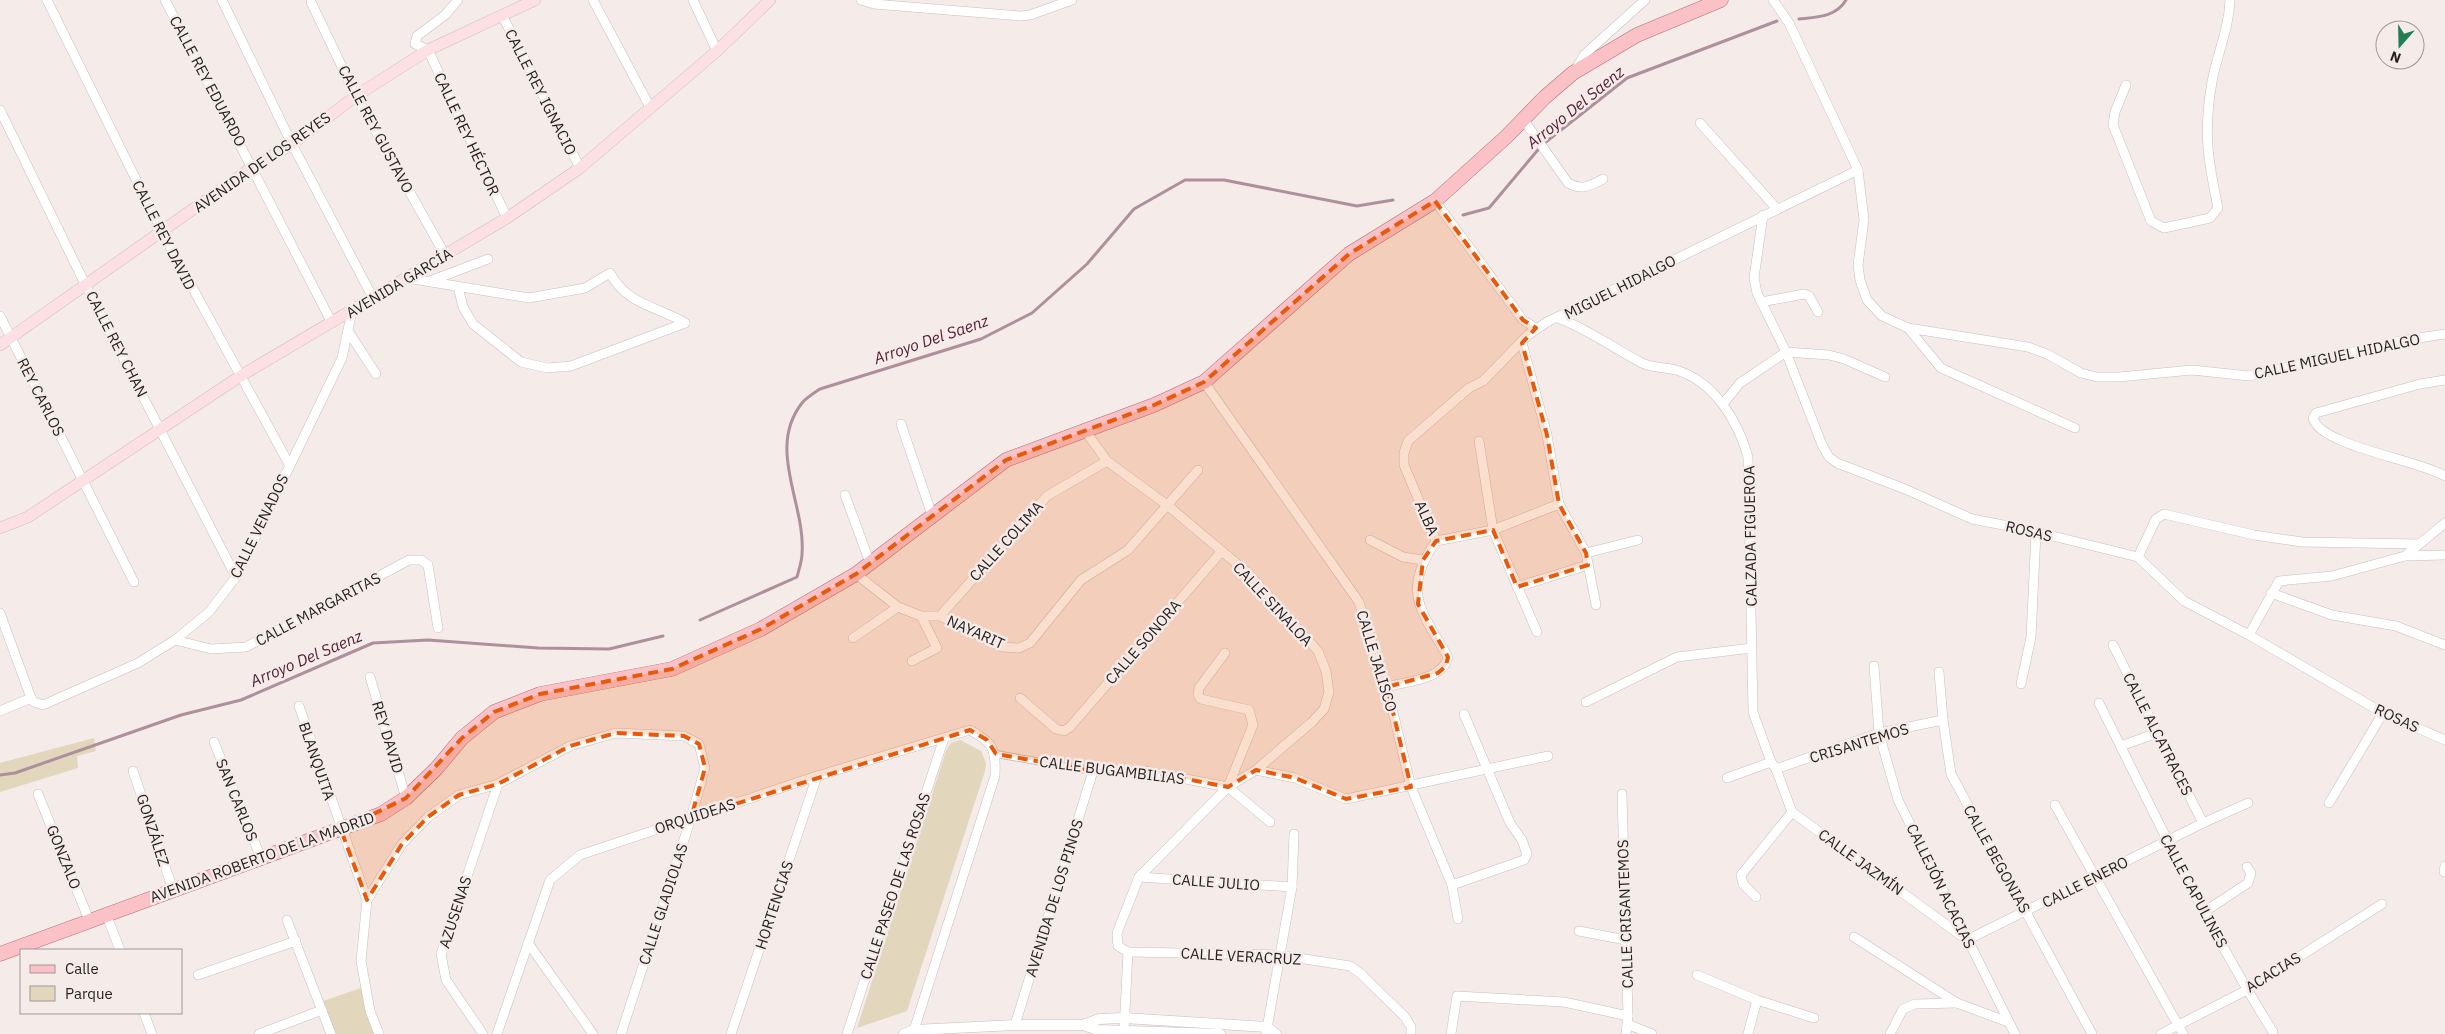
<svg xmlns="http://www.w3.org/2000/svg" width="2445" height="1034" font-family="'IBM Plex Sans',sans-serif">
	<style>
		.green { fill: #e2d6bd }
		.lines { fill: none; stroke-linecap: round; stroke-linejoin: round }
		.stream { stroke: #ae909d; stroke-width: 3 }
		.pedestrian-casing { stroke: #c8bfbc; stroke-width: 8 }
		.minor-casing { stroke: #c8bfbc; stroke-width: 10 }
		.tertiary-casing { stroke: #c8bfbc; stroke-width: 11 }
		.secondary-casing { stroke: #c8bfbc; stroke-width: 12 }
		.primary-casing { stroke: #ad6e74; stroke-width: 15 }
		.pedestrian { stroke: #fff; stroke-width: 6 }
		.minor { stroke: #fff; stroke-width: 9 }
		.tertiary { stroke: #fff; stroke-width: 10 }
		.secondary { stroke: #fde0e3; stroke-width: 11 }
		.primary { stroke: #fac1c7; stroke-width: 14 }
		.marked { fill: #e8590c; fill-opacity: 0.2; stroke: #e8590c; stroke-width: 4; stroke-dasharray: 10 6; stroke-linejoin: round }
		.labels { text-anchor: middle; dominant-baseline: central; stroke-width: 5; stroke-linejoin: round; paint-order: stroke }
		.street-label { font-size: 15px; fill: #231f1e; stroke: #f5ebe8 }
		.water-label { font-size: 16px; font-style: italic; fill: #53213c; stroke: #f5ebe8 }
	</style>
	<rect width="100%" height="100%" fill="#f5ebe8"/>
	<g class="green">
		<polygon points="94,738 96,751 77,756 78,768 0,792 0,763"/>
		<polygon points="960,740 981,751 986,763 985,771 907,1011 857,1028 946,751 951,743"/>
		<polygon points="364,987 378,1034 335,1034 323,1001"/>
	</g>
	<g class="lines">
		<g class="stream">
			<path d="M1799,19C1817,17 1836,17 1846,0"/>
			<polyline points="1463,215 1489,208 1542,145 1627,78 1777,21"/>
			<path d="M700,620L797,577C799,569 802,561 802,554C806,504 766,449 802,403C806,398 814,393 820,389L981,339L1032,313L1087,264L1134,209L1185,180H1224L1357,206L1393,200"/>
			<polyline points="0,775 15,773 181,715 241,700 373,643 428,640 538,648 609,649 663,636"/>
		</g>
		<g class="pedestrian-casing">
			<polyline id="pedestrian" points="996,754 1093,771"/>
		</g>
		<g class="minor-casing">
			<g id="minor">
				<polyline points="47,0 162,232 290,466"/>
				<polyline points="165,0 332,323"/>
				<polyline points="222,0 292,144 373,298"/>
				<polyline points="458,0 445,15 417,36 415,44 428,50 507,218"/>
				<polyline points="593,0 651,109"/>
				<polyline points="693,0 717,51"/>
				<polyline points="861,0 874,4 1020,16 1030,15 1072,0"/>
				<polyline points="1773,0 1789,23 1858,170 1864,220 1858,265 1860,280 1867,300 1882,316 1908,328 2028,347 2047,354 2081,373 2097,377 2119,377 2192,370 2249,376 2399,341 2445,334"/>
				<polyline points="311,2 356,96 445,255"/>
				<polyline points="502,15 580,168"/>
				<polyline points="1576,69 1584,55 1645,0"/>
				<path d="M2126,85L2115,112L2113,125L2151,221L2164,228L2210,218L2218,208C2208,160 2203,132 2212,82C2217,54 2229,29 2230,0"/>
				<polyline points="0,110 86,286 236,577"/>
				<path d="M1523,119L1568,183C1581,191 1590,186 1603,179"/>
				<polyline points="1700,123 1777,209"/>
				<polyline points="1435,201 1523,320 1536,328"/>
				<polyline points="1763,215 1754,278 1757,293 1786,352 1822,445 1829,457 1837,463 1905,489 1972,519 2024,529 2138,557 2184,601 2249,635 2383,713 2445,740"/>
				<path d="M407,278L529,298L585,288L610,273C628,306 656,305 685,323"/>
				<polyline points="430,281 488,259"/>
				<polyline points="458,287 463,307 473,324 521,362 547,368 571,366 685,323"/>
				<polyline points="1761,302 1804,294 1809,296 1818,312"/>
				<polyline points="0,316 134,582"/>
				<path d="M1558,318C1588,329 1613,348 1642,363C1652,368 1665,367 1676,370C1714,381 1738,421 1748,457L1753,712L1771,762L1776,769L1792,812L1967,940L2203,823L2248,803"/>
				<polyline points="1908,328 1941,368 2075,428"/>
				<polyline points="348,331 376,374"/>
				<polyline points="1522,343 1547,435 1559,504"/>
				<path d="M2445,380L2420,384L2316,413L2313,418C2320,446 2419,460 2445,476"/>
				<polyline points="1204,382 1359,602 1387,687 1411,787 1452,885 1458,919"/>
				<polyline points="1723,404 1740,383 1786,352 1829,355 1844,359 1885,377"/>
				<polyline points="901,424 932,515"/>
				<polyline points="1086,432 1107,461 1167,505 1248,573 1318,651 1326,671 1329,692 1324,709 1312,722 1256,770 1228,787 1139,877 1117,933 1118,946 1128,952"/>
				<polyline points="1479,441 1493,530 1537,632"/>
				<polyline points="845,495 870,563"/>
				<polyline points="1370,540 1403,557 1423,560"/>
				<polyline points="1436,541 1404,465 1404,453 1408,441 1469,388 1483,381 1528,335 1547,322 1858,170"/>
				<polyline points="1436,541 1493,530 1559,504 1586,553 1596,605"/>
				<polyline points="1586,553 1638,540"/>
				<polyline points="2405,556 2445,555"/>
				<polyline points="2138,557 2156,519 2164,514 2254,535 2302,542 2418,544"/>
				<polyline points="856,574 898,607 921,616 940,616 1002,647 1019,648 1030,643 1081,580 1128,550 1198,470"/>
				<polyline points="1517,587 1588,565"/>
				<polyline points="2271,593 2332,615 2396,626 2445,645"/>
				<polyline points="0,613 31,698 34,702 43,705 138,663 175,640 209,612 236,577 342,358 352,311"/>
				<polyline points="940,616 1047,496 1107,461"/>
				<polyline points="2249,635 2279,581 2332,576 2405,556 2445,523"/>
				<polyline points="853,638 898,607"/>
				<polyline points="175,640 211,649 246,647 409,560 421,560 428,565 438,628"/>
				<polyline points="2113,645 2203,823"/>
				<polyline points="1225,653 1199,688 1198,695 1201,699 1249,710 1253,725 1228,787"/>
				<polyline points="912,661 937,648 921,616"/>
				<polyline points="1874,666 1879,733 1898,800 2015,1034"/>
				<polyline points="1939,672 1943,720 1951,774 2092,1034"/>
				<polyline points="370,677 406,798"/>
				<polyline points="2021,684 2031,637 2036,533"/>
				<path d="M1387,687C1407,681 1443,680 1448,657C1421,610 1401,592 1436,541"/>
				<polyline points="1020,698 1056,729 1064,731 1070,727 1221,552"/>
				<polyline points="1586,702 1677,657 1752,648"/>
				<path d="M2099,703C2155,814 2207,927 2273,1032"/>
				<polyline points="299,706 367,900 361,961 370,1011 379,1034"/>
				<polyline points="0,711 31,698"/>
				<polyline points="214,742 261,858"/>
				<polyline points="2121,746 2157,733"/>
				<polyline points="1776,769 1879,733 1943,720"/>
				<polyline points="1256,770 1295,778 1346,799 1548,756"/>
				<polyline points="133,771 173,890"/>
				<polyline points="1727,778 1771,762"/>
				<polyline points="38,794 89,920"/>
				<polyline points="1622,794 1628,1016 1626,1034"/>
				<polyline points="2329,803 2383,713"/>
				<polyline points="2055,805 2183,1034"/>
				<polyline points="2444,872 2445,866"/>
				<polyline points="1139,877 1292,887"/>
				<polyline points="1452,885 1524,860 1527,854 1522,840 1510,823 1464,714"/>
				<polyline points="1756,897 1743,884 1741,875 1792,812"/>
				<polyline points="367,900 402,844 428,817 459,795 498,784 570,746 616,733 684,736 699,744 705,768 691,818 621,1034"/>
				<polyline points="2204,912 2248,883 2251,873 2247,867"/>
				<polyline points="106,914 120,950"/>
				<polyline points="287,920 331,1034"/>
				<polyline points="1579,931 1626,940"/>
				<polyline points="1854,937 1957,1003 2008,1022"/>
				<polyline points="528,943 593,1034"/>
				<polyline points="1128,952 1279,955 1350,966 1361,974 1405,1017 1411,1027 1411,1034"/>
				<polyline points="198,975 296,941"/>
				<polyline points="1697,975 1757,1000 1814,1018"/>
				<polyline points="144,1013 152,1034"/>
				<polyline points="1627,1024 1652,1034"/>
				<polyline points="1015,1025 1093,771 1144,771 1228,787 1270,822"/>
				<polyline points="1124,1030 1128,952"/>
				<polyline points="259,1034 322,1010"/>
				<polyline points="483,1034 446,980 441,954 498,784"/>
				<path d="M497,1034L550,880L580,855L817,776L970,730C994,743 996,749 995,776L914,1030"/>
				<polyline points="731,1034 817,776"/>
				<polyline points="847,1034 944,738"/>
				<polyline points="1266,1034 1292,887 1294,834"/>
				<polyline points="1451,1034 1457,996 1564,1002 1628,1016"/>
				<polyline points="1748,1034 1757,1000"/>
				<polyline points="1890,1034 1903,1009 1915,1004 1957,1003"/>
				<polyline points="2161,1034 2247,990 2382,904"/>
			</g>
		</g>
		<g class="tertiary-casing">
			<g id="tertiary">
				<polyline points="1083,1025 1098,1030 1220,1034"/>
				<polyline points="904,1034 914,1030 1015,1025 1083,1025 1099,1019 1124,1018 1267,1027 1276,1034"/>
			</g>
		</g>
		<g class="secondary-casing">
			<g id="secondary">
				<polyline points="0,345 253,167 292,144 356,96 428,50 535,0"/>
				<polyline points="0,528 28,517 239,377 507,218 580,168 717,51 770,0"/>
			</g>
		</g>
		<g class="primary-casing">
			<polyline id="primary" points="0,954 381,814 406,798 436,769 462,738 494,712 540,694 672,669 761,629 856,574 1006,460 1154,405 1204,382 1349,254 1435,201 1506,137 1545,97 1573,73 1637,35 1721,0"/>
		</g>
		<use href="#pedestrian" class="pedestrian"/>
		<use href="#minor" class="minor"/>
		<use href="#tertiary" class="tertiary"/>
		<use href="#secondary" class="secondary"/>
		<use href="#primary" class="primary"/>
	</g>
	<path class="marked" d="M1435,201L1523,320L1536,328L1522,343L1547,435L1559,504L1586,553L1588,565L1517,587L1493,530L1436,541L1423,560L1418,604L1448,657L1446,666L1438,673L1387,687L1411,787L1346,799L1295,778L1256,770L1228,787L1144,771H1093L996,754L987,740L970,730L691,818L705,768L699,744L684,736L616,733L570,746L498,784L459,795L428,817L402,844L367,900L341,830L406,798L462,738L494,712L540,694L672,669L761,629L856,574L1006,460L1154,405L1204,382L1349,254Z"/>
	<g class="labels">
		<g class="street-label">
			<text transform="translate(208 81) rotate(62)">CALLE REY EDUARDO</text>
			<text transform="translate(541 92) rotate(63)">CALLE REY IGNACIO</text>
			<text transform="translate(376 129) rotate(62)">CALLE REY GUSTAVO</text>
			<text transform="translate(467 134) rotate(65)">CALLE REY HÉCTOR</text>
			<text transform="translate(262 162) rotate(-35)">AVENIDA DE LOS REYES</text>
			<text transform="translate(164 235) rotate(63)">CALLE REY DAVID</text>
			<text transform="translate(399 283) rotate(-31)">AVENIDA GARCÍA</text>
			<text transform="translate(1620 287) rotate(-27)">MIGUEL HIDALGO</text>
			<text transform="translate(117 344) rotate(63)">CALLE REY CHAN</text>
			<text transform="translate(2337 356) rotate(-12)">CALLE MIGUEL HIDALGO</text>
			<text transform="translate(41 397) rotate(63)">REY CARLOS</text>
			<text transform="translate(1427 518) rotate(66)">ALBA</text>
			<text transform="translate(259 526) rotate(-64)">CALLE VENADOS</text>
			<text transform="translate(2029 531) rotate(13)">ROSAS</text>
			<text transform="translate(1750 536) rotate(-91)">CALZADA FIGUEROA</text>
			<text transform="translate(1006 541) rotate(-48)">CALLE COLIMA</text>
			<text transform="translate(1273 604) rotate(47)">CALLE SINALOA</text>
			<text transform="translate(318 609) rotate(-28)">CALLE MARGARITAS</text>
			<text transform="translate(976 632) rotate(24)">NAYARIT</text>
			<text transform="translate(1143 642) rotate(-49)">CALLE SONORA</text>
			<text transform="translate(1377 661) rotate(73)">CALLE JALISCO</text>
			<text transform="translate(2397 718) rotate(25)">ROSAS</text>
			<text transform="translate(2158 734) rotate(63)">CALLE ALCATRACES</text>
			<text transform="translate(388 737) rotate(73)">REY DAVID</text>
			<text transform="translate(1859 743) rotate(-17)">CRISANTEMOS</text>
			<text transform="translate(317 761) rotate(71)">BLANQUITA</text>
			<text transform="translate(1112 770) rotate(7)">CALLE BUGAMBILIAS</text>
			<text transform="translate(237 800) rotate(68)">SAN CARLOS</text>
			<text transform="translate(695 816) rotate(-18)">ORQUIDEAS</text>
			<text transform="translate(153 830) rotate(72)">GONZÁLEZ</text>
			<text transform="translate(64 857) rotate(68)">GONZALO</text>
			<text transform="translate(262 857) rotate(-20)">AVENIDA ROBERTO DE LA MADRID</text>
			<text transform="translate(1997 859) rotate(61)">CALLE BEGONIAS</text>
			<text transform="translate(1861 862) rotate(36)">CALLE JAZMÍN</text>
			<text transform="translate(1216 882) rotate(4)">CALLE JULIO</text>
			<text transform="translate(2085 882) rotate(-27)">CALLE ENERO</text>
			<text transform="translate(895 886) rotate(-72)">CALLE PASEO DE LAS ROSAS</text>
			<text transform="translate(1941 886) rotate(64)">CALLEJÓN ACACIAS</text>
			<text transform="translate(2194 891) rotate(62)">CALLE CAPULINES</text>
			<text transform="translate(1054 898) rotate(-73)">AVENIDA DE LOS PINOS</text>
			<text transform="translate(663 904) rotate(-72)">CALLE GLADIOLAS</text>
			<text transform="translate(774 905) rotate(-72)">HORTENCIAS</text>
			<text transform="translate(455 912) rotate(-72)">AZUSENAS</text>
			<text transform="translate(1625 914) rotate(-92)">CALLE CRISANTEMOS</text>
			<text transform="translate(1241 956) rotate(3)">CALLE VERACRUZ</text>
			<text transform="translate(2273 972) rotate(-32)">ACACIAS</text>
		</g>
		<g class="water-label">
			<text transform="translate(1575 107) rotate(-39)">Arroyo Del Saenz</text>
			<text transform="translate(931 339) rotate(-19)">Arroyo Del Saenz</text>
			<text transform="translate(306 658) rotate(-23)">Arroyo Del Saenz</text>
		</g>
	</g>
	<rect x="20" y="949" width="162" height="65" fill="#f5ebe8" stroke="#a19997"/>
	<rect x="30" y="965" width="25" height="8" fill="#fac1c7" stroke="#a19997"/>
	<text x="65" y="974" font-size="15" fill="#231f1e">Calle</text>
	<rect x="30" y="986" width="25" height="15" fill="#e2d6bd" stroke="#a19997"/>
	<text x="65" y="999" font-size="15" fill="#231f1e">Parque</text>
	<g transform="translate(2400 45) rotate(200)"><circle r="24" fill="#f5ebe8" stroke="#a19997"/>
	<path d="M0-4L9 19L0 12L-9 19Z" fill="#227d52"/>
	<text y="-8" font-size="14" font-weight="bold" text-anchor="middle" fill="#231f1e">N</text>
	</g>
</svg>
